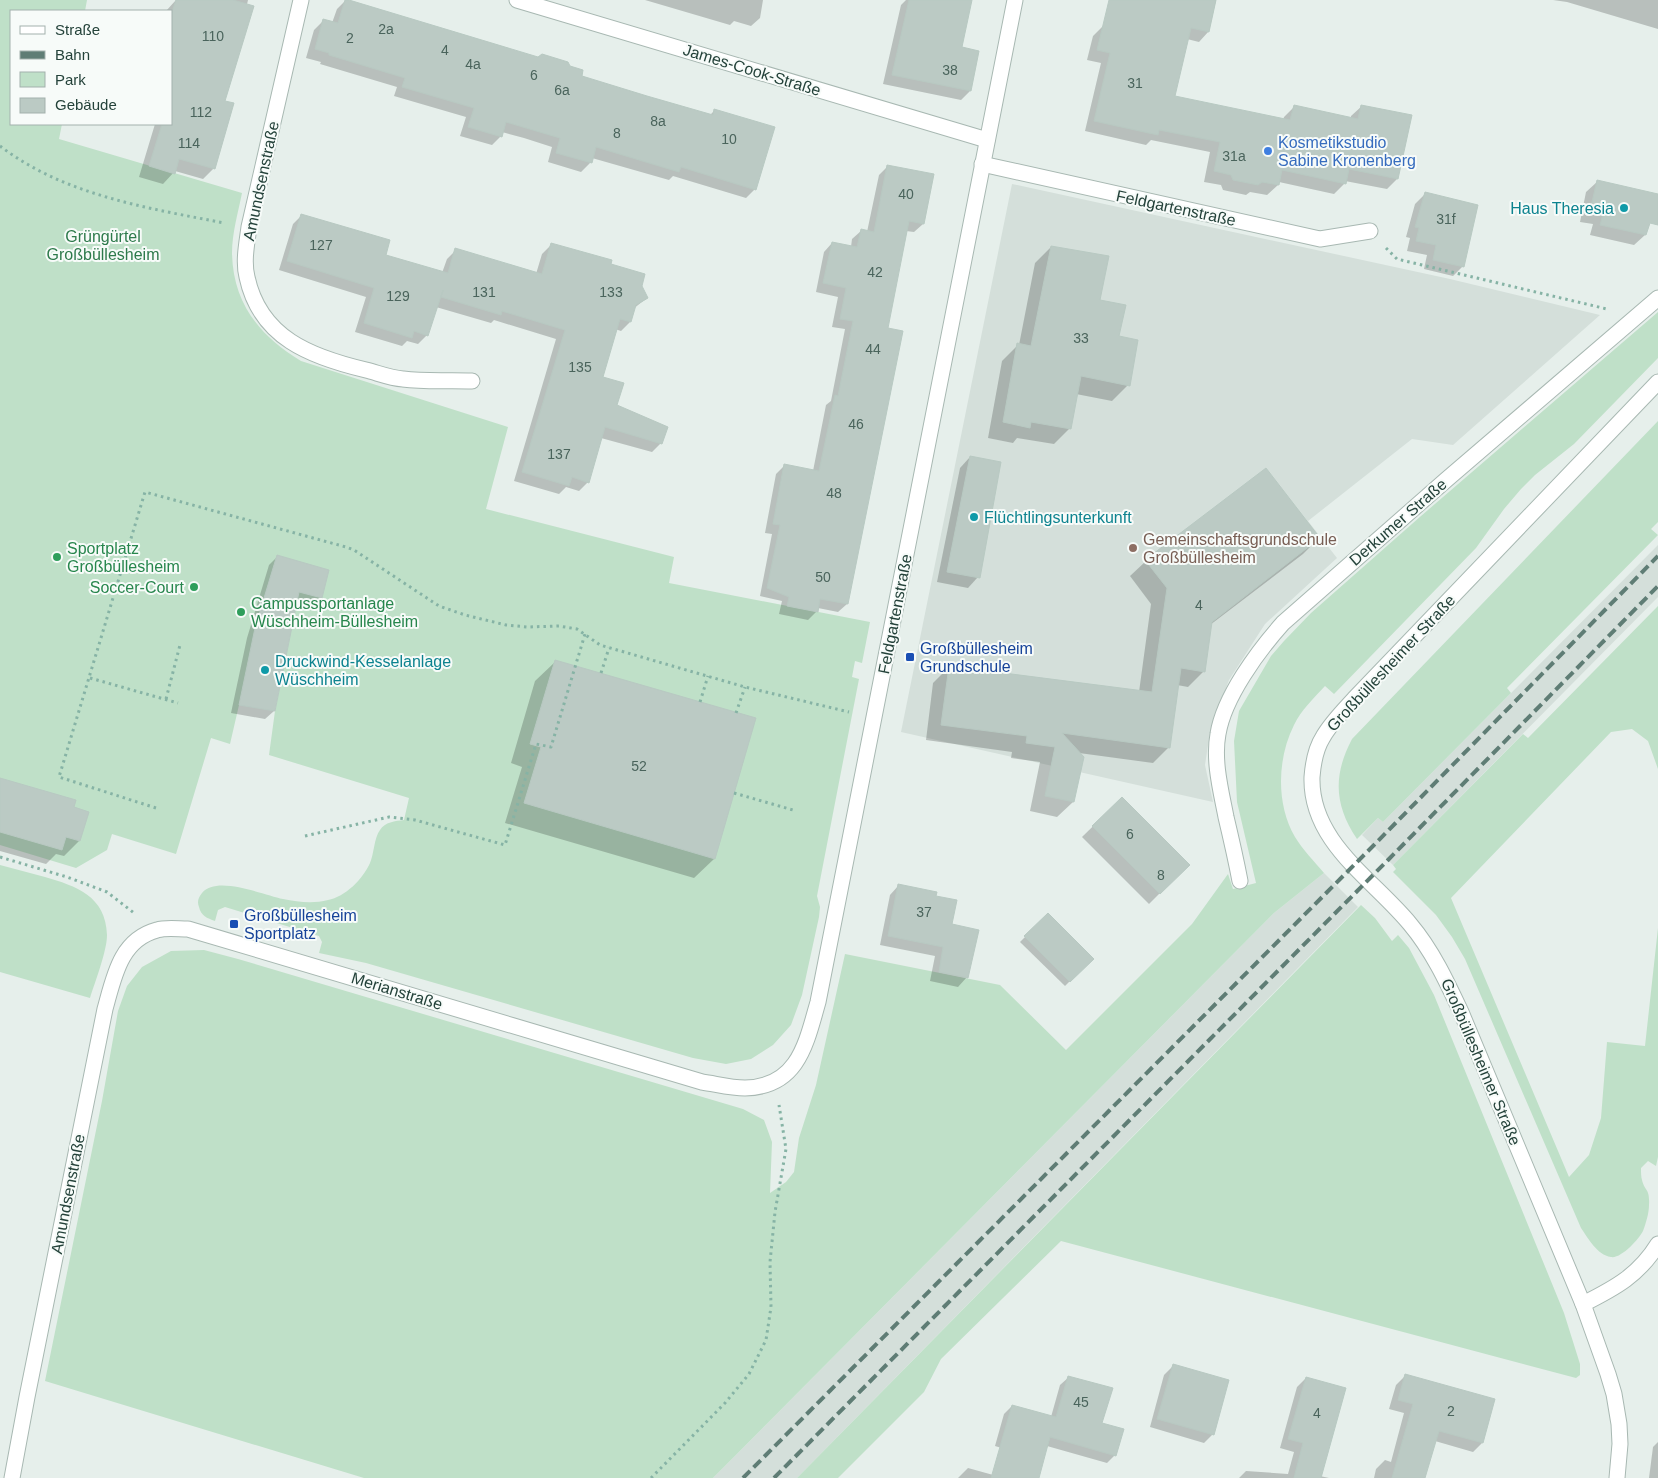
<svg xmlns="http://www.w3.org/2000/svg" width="1658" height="1478" font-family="Arial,sans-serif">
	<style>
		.built { fill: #d4dfda }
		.green { fill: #bfe0c8 }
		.shadow { fill: #0003 }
		.building { fill: #bbcac4; stroke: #b8c9c2 }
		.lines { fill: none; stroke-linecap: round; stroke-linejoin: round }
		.minor-casing { stroke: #a8b8b2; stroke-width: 17 }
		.tertiary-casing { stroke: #a8b8b2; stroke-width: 17 }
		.path { stroke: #86b3a5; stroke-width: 3; stroke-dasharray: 2.5 4; stroke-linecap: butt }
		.minor { stroke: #fff; stroke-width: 15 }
		.tertiary { stroke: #fff; stroke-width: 15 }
		.rail { stroke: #5f7d75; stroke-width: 4; stroke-dasharray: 10 5; stroke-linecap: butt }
		.shop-dot { fill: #3f7fe0; stroke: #f7fbf9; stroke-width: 2 }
		.culture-dot { fill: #0f9aa8; stroke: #f7fbf9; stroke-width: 2 }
		.education-dot { fill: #8d6e63; stroke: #f7fbf9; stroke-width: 2 }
		.leisure-dot { fill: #2e9e5b; stroke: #f7fbf9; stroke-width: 2 }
		.transit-dot { fill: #1a4fb4; stroke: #f7fbf9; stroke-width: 2 }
		.labels { text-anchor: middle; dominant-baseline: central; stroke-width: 4; stroke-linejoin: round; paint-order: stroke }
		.number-label { font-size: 14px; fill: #4a645c }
		.street-label { font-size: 16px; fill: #24423a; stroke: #f7fbf9 }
		.shop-label { font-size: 16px; fill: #366cbe; stroke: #f7fbf9; text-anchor: start }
		.culture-label { font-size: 16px; fill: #0d838f; stroke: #f7fbf9; text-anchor: start }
		.park-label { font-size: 16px; fill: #2d7a4b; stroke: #f7fbf9 }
		.education-label { font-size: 16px; fill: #785e54; stroke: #f7fbf9; text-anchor: start }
		.leisure-label { font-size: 16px; fill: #27864d; stroke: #f7fbf9; text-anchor: start }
		.transit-label { font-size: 16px; fill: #164399; stroke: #f7fbf9; text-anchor: start }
	</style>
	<rect width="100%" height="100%" fill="#e6efeb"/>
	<g class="built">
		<polygon points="1012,184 1450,279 1600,315 1453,445 1412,439 1308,521 1337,558 1265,624 1229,680 1210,732 1205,765 1213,802 901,732"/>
		<polygon points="1658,545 1658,597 1393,865 1362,835 1378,818 1383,822"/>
		<polygon points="1324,873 1358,907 797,1478 713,1478 1274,913"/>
	</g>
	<g class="green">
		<path d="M0,0H87L85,11H11V124H62L59,139L242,193C238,213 232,233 232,253C233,304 260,336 301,361L508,427L486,509L674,557L669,583L870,622L862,663L855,661L852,677L859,679L817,896L820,907L819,917L802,995L791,1025L773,1045L751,1059L726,1064L693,1058L366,963L319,953L322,942L319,936L225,907L218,910L215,921C207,918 201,916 199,907C197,902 198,898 202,893C217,875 263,895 283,899C298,902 313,904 328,900C345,897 363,879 370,863C374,854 374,838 380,830C385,822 395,821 404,820L409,798L269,755L275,711L290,636L239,705L230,744L211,738L176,854L112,834L107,850L76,868L0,845Z"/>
		<path d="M1658,312V358L1574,444L1535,475L1521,489L1504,509L1476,548L1334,694L1325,686C1314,698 1301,710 1294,725C1277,759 1276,804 1295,837C1303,850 1314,861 1324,873L1274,913L713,1478H364L45,1381L102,1101L118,1011L127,986L142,967L171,951L204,950L238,959L743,1109L764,1120L772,1142L770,1193L786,1182L794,1172L799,1138L816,1085L845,954L1000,985L1066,1050L1192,924L1228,874L1233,889L1256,883L1237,802L1234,741L1239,711L1271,656L1284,641L1311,613L1421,516Z"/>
		<path d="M1658,421V522L1651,529L1658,535L1507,688L1511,693L1383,822L1378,818L1357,839C1334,805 1333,775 1352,739Z"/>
		<path d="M1658,606V769L1648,741L1632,729L1611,732L1451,898L1569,1177L1589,1155L1601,1118L1607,1042L1645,1046L1658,928V1157L1656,1166L1648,1161L1641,1168C1641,1172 1641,1177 1642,1180C1645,1192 1650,1188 1649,1205C1649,1213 1646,1223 1643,1231C1639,1239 1621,1259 1611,1257C1597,1255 1588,1238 1581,1228L1465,959L1452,937L1436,915L1393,872L1396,869L1393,865L1523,734L1528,738Z"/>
		<path d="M0,865C15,869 30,873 45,877C76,886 106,896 107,935C107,951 95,982 90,998L0,972Z"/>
		<polygon points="1361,905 1375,918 1392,941 1398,935 1409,948 1434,995 1564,1313 1580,1364 1580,1375 1576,1378 1061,1241 941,1359 924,1392 838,1478 797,1478"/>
	</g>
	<g class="shadow">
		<polygon points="176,0 248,0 224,102 214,168 203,179 175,171 163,184 139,177 155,124 171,124 171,11 166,11"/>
		<polygon points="346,0 580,77 710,115 715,110 755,189 746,198 673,176 669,180 592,158 590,163 581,172 548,162 552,147 524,138 502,132 501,136 492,145 460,136 466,117 394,96 397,87 320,64 321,62 306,58 314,30 323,21 332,23 337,9"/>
		<polygon points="645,0 763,0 760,18 751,26 734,21 730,25"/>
		<polygon points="906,0 970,0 961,48 978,52 970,91 961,100 883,84 901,5"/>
		<polygon points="1114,0 1216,0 1209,31 1199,42 1187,39 1173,97 1283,120 1284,117 1295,106 1351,119 1351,116 1362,106 1397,179 1387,189 1345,181 1345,183 1334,194 1279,182 1278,185 1267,195 1250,192 1246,195 1223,190 1221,185 1204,182 1210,152 1151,140 1146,145 1085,131 1101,63 1087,60 1093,36 1104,25"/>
		<polygon points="1553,0 1658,0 1658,29 1567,2"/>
		<polygon points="888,166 923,224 914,232 906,231 886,329 847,604 838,612 818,608 817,611 808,620 779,614 782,601 760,596 772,534 765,533 776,474 785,465 813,471 826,405 831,401 845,329 832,327 838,297 816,292 824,252 832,243 851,247 852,239 861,231 867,232 879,175"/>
		<polygon points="1597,182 1645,235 1634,245 1590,235 1593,224 1580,222 1586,192"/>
		<polygon points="1425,194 1463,266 1453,276 1424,269 1427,255 1407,251 1410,238 1406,237 1415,204"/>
		<polygon points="302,215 384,256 442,273 447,259 456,250 536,274 542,254 551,245 609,265 640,286 647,298 633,309 630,322 621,331 615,329 602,378 616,406 661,443 652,452 601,438 588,482 579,491 566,487 559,494 514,481 556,339 494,320 491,323 436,307 427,335 418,344 407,341 402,346 355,332 366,297 279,270 293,224"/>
		<polygon points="1051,247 1099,301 1118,337 1128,385 1112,401 1076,394 1070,428 1054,444 1017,438 1013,443 988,438 1002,361 1018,345 1019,345 1035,263"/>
		<polygon points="970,457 978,577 968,588 937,582 960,468"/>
		<polygon points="1319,538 1303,554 1210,625 1204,671 1188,687 1177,685 1169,747 1153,763 1079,753 1073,802 1057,817 1030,811 1040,762 1011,758 1012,752 926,740 933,683 949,667 1139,692 1151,604 1130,576 1146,561"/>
		<polygon points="277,557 328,571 320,598 312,606 296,602 274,711 265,719 231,713 247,638 269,565"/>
		<polygon points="555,662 755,719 714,859 694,878 505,823 522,767 511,763 535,681"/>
		<polygon points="0,779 73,808 79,841 64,856 56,854 46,864 0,851"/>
		<polygon points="1122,798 1188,865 1149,904 1082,837"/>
		<polygon points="899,885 935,897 951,925 967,977 958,987 930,981 935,956 880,945 890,895"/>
		<polygon points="1048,914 1092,959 1065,986 1020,942"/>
		<polygon points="1173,1366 1213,1434 1204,1443 1150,1427 1164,1375"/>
		<polygon points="1406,1375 1482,1443 1473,1452 1435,1441 1424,1478 1374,1478 1376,1469 1385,1460 1391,1462 1404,1413 1389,1409 1396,1385"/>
		<polygon points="1069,1377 1101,1424 1115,1455 1107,1463 1047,1446 1037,1459 995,1446 1004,1414 1012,1406 1051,1417 1060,1385"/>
		<polygon points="1306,1378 1320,1476 1329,1478 1239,1478 1246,1471 1288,1474 1294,1452 1280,1448 1297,1387"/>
		<polygon points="1658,1442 1658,1478 1649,1478 1653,1447"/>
		<polygon points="968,1468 1004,1478 958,1478"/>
	</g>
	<g class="building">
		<polygon points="176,0 233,0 254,6 225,101 234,103 215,169 179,159 175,174 149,166 162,124 171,124 171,15"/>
		<polygon points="345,0 349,0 538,57 542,54 568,62 570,66 583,70 582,76 647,96 713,115 714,109 775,127 756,190 681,167 679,172 596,147 592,163 556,153 560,138 506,122 502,137 468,127 474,108 402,87 405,78 329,55 329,53 315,49 323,19 338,23"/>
		<polygon points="909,0 972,0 962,47 979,51 971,91 892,75"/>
		<polygon points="1109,0 1216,0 1209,32 1191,28 1175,96 1290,120 1294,105 1358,119 1361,105 1412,115 1398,179 1349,169 1346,184 1282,170 1279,185 1262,182 1258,185 1233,180 1231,175 1214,171 1220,142 1159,130 1158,135 1094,121 1110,53 1097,50"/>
		<polygon points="887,165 934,174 924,224 909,221 888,328 903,331 848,604 820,599 818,612 787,606 789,597 767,588 780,525 773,524 784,464 819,471 835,395 838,396 853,321 840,319 846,288 823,283 832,242 857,247 861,229 874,232"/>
		<polygon points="1597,180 1658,194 1658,225 1650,223 1646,235 1600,225 1603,214 1590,211"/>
		<polygon points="1425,192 1478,205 1464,267 1433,260 1436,245 1416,241 1419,228 1415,227"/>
		<polygon points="301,214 390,240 386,255 448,273 455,248 542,274 551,243 612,260 611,264 645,274 642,286 648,298 636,305 631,322 620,319 603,377 624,383 617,405 668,427 662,444 605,427 589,483 572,477 569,486 522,472 565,330 502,311 501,315 441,297 443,290 428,336 414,331 412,338 364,323 374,288 287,261"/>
		<polygon points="1051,246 1109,256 1100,300 1126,305 1119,336 1138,340 1130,386 1081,376 1071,429 1031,422 1030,428 1003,422 1017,343 1031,346"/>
		<polygon points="970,456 1001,462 980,578 947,572"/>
		<polygon points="1266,468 1320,538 1212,622 1205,672 1181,668 1170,748 1062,733 1084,757 1074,802 1045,796 1055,747 1026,743 1027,736 941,725 949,666 1152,692 1167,588 1145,560"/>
		<polygon points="277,555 329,570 322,598 299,592 275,711 239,705 255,628"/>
		<polygon points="555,660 756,718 715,859 524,803 541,747 530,744"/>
		<polygon points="0,778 76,800 74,807 89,812 80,841 66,837 62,850 0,832"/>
		<polygon points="1122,797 1190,865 1160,894 1092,826"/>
		<polygon points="898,884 937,892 936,896 957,900 952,924 979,930 968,978 939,972 943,947 888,936"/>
		<polygon points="1048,913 1094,959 1070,982 1024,936"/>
		<polygon points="1173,1364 1229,1380 1214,1435 1157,1419"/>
		<polygon points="1405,1374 1495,1399 1483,1443 1439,1431 1425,1478 1392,1478 1413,1404 1398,1400"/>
		<polygon points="1068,1376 1113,1388 1102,1423 1124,1429 1116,1456 1050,1437 1039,1478 991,1478 1012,1405 1056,1417"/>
		<polygon points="1306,1377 1346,1388 1321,1478 1294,1478 1303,1443 1288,1439"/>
	</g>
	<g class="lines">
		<g class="minor-casing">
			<g id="minor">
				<path d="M301,0L249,227C247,243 243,261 247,277C260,338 311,357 366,370C378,373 390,378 403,379C425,382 449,380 472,381"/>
				<polyline points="517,0 987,140"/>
				<polyline points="982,164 1320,239 1370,231"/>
				<path d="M1240,881C1236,860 1231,838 1226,817C1221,791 1213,761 1218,734C1224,697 1258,651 1283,623L1446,480L1658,298"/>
				<path d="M1583,1304C1615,1288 1639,1275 1658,1244"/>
				<path d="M12,1478L27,1397L105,1009C114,977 120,940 157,930C166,927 178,929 188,929L702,1082C716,1084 731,1088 745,1088C798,1087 806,1044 818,1002L1015,0"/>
			</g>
		</g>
		<g class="tertiary-casing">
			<path id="tertiary" d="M1617,1478L1620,1444L1619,1424L1614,1394L1608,1374L1583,1304L1461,1012C1447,982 1432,950 1410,924C1373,879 1310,842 1312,777C1313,764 1316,748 1323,737C1331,723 1343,711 1354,699L1658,382"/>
		</g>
		<g class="path">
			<path d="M0,146C64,195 147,208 224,223"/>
			<polyline points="1386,248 1397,259 1607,309"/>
			<polyline points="601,673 609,648"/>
			<polyline points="90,678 178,703"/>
			<polyline points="166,699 180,645"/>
			<polyline points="700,702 708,676"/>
			<polyline points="736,713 745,687"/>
			<polyline points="734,793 793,810"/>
			<polyline points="156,808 59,777 145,492 346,547 354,550 439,606 465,615 506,625 527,627 559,626 577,629 600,645 745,687 849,712"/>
			<polyline points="305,836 389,817 415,820 505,845 536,744 551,747 585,634"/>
			<polyline points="0,857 67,877 107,892 134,913"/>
			<polyline points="651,1478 725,1403 749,1374 766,1340 771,1307 770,1262 775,1212 786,1149 779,1105"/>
		</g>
		<use href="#minor" class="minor"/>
		<use href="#tertiary" class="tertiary"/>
		<g class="rail">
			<polyline points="743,1478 1373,846 1658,556"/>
			<polyline points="774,1478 1388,860 1658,586"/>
		</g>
	</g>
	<circle class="shop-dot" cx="1268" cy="151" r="5"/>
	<g class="culture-dot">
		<circle cx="1624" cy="208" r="5"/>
		<circle cx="974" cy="517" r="5"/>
		<circle cx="265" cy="670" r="5"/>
	</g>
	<circle class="education-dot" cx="1133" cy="548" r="5"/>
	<g class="leisure-dot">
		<circle cx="57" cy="557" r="5"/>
		<circle cx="194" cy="587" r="5"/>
		<circle cx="241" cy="612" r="5"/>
	</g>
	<g class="transit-dot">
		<rect x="905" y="652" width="10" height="10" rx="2.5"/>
		<rect x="229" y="919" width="10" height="10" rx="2.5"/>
	</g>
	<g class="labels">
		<g class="number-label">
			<text x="386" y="29">2a</text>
			<text x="213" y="36">110</text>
			<text x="350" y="38">2</text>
			<text x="445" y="50">4</text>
			<text x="473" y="64">4a</text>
			<text x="950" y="70">38</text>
			<text x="534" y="75">6</text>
			<text x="1135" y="83">31</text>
			<text x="562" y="90">6a</text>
			<text x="201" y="112">112</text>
			<text x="658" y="121">8a</text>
			<text x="617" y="133">8</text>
			<text x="729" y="139">10</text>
			<text x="189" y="143">114</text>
			<text x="1234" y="156">31a</text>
			<text x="906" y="194">40</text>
			<text x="1446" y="219">31f</text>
			<text x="321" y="245">127</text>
			<text x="875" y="272">42</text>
			<text x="484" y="292">131</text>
			<text x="611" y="292">133</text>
			<text x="398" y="296">129</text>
			<text x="1081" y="338">33</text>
			<text x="873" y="349">44</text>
			<text x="580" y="367">135</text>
			<text x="856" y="424">46</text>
			<text x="559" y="454">137</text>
			<text x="834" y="493">48</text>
			<text x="823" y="577">50</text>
			<text x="1199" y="605">4</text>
			<text x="639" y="766">52</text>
			<text x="1130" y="834">6</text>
			<text x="1161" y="875">8</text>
			<text x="924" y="912">37</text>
			<text x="1081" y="1402">45</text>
			<text x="1451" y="1411">2</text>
			<text x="1317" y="1413">4</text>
		</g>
		<g class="street-label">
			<text transform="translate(752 70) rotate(17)">James-Cook-Straße</text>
			<text transform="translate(261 181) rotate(-78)">Amundsenstraße</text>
			<text transform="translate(1176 208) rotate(12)">Feldgartenstraße</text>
			<text transform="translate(1398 522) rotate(-41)">Derkumer Straße</text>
			<text transform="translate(895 614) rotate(-79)">Feldgartenstraße</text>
			<text transform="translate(1391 663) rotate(-47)">Großbüllesheimer Straße</text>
			<text transform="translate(397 991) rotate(17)">Merianstraße</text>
			<text transform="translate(1481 1062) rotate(67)">Großbüllesheimer Straße</text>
			<text transform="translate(68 1194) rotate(-79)">Amundsenstraße</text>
		</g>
		<g class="shop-label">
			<text x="1278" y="142">Kosmetikstudio<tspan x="1278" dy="18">Sabine Kronenberg</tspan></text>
		</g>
		<g class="culture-label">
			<text x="1614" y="208" text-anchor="end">Haus Theresia</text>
			<text x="984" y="517">Flüchtlingsunterkunft</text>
			<text x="275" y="661">Druckwind-Kesselanlage<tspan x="275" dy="18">Wüschheim</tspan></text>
		</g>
		<g class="park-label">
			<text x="103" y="236">Grüngürtel<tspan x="103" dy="18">Großbüllesheim</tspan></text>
		</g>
		<g class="education-label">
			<text x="1143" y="539">Gemeinschaftsgrundschule<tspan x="1143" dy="18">Großbüllesheim</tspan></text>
		</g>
		<g class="leisure-label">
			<text x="67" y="548">Sportplatz<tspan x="67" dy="18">Großbüllesheim</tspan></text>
			<text x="184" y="587" text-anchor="end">Soccer-Court</text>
			<text x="251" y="603">Campussportanlage<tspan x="251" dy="18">Wüschheim-Büllesheim</tspan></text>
		</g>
		<g class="transit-label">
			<text x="920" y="648">Großbüllesheim<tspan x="920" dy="18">Grundschule</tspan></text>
			<text x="244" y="915">Großbüllesheim<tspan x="244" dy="18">Sportplatz</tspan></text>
		</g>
	</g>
	<rect x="10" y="10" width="162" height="115" fill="#f7fbf9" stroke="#a3b1ad"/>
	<rect x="20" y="26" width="25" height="8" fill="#ffffff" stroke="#a3b1ad"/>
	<text x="55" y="35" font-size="15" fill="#24423a">Straße</text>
	<rect x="20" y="51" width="25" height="8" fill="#5f7d75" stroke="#a3b1ad"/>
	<text x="55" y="60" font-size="15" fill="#24423a">Bahn</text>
	<rect x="20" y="72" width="25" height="15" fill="#bfe0c8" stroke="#a3b1ad"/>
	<text x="55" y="85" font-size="15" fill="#24423a">Park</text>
	<rect x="20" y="98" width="25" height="15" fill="#bbcac4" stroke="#a3b1ad"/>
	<text x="55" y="110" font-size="15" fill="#24423a">Gebäude</text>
</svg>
